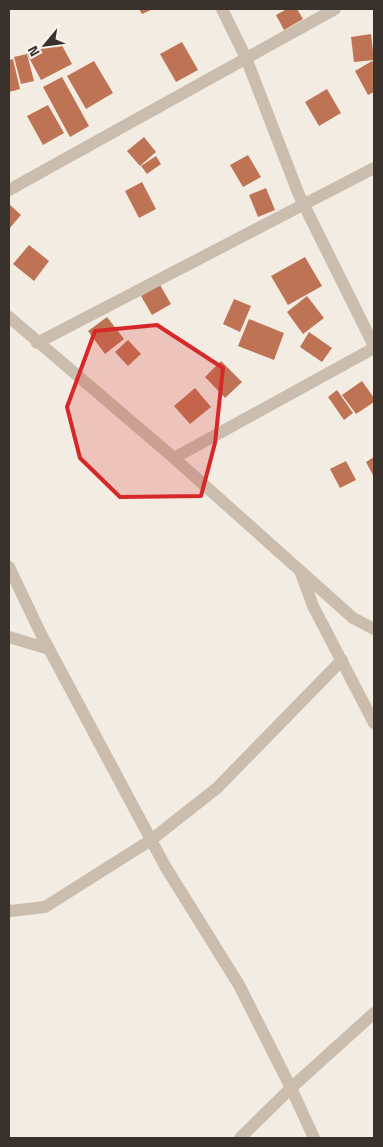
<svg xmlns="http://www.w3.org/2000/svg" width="383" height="1147" font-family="'Titillium Web',sans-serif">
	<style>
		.building { fill: #be7454 }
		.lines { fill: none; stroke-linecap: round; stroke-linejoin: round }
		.minor { stroke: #cabdae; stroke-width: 12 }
		.marked { fill: #d62828; fill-opacity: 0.2; stroke: #d62828; stroke-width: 4; stroke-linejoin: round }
	</style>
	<rect width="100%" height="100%" fill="#f2ece2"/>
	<g class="building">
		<polygon points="139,9 153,9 142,14"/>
		<polygon points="287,9 297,9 303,19 284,30 276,15"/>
		<polygon points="371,34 374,60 354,62 351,37"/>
		<polygon points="58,38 72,64 41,80 27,54"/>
		<polygon points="182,42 198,70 176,82 160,54"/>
		<polygon points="27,54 34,81 21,84 14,57"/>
		<polygon points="13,59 20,89 9,92 9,60"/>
		<polygon points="94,61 113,93 86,109 67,76"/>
		<polygon points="372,61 374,64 374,92 368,95 355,71"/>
		<polygon points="62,77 89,126 70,137 43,87"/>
		<polygon points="327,89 341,113 319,126 305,102"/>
		<polygon points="48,105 64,133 43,145 27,116"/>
		<polygon points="144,137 156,152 140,166 127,151"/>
		<polygon points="248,155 261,177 243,187 230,165"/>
		<polygon points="156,156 161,164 147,174 141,166"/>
		<polygon points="142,182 156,209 139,218 125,191"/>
		<polygon points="266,188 275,210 258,217 249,195"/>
		<polygon points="9,204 21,215 9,229"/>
		<polygon points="29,245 49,261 34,281 13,264"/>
		<polygon points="305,257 322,286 288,305 271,276"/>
		<polygon points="160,285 171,304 152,315 141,296"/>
		<polygon points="307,296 324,318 303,334 287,312"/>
		<polygon points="234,299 251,306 240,332 223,324"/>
		<polygon points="107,317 124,339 105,354 88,331"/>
		<polygon points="249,319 284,333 274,360 238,346"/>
		<polygon points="309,332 332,348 322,362 300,347"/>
		<polygon points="128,340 141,354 128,366 115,352"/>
		<polygon points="221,361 242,382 225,398 205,377"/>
		<polygon points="362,381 374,398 374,402 356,414 342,395"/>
		<polygon points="195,388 211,407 190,424 174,406"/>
		<polygon points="337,390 353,413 344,420 328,397"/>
		<polygon points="374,457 374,477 366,462"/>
		<polygon points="346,461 356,480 340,488 330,469"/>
	</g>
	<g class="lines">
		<g class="minor">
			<polyline points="222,9 246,58 299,195 374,346"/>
			<polyline points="9,190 335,9"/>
			<polyline points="9,317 174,458 353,618 374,629"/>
			<polyline points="37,343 374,168"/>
			<polyline points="174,458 374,348"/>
			<polyline points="9,567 41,634 165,866 239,985 291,1088 314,1138"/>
			<polyline points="301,573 313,606 374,723"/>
			<polyline points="9,637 49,649"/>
			<polyline points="9,910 11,911 45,907 151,840 217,788 342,660"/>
			<polyline points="240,1138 291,1088 374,1013"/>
		</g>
	</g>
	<path class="marked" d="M157,325L223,368L215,443L201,496L120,497L80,458L67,407L95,331Z"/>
	<rect width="383" height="1147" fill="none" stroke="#39312c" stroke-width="20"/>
	<g transform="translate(45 45) rotate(241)" stroke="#faf5ef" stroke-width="4" paint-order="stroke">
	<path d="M0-4L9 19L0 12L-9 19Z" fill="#39312c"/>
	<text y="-8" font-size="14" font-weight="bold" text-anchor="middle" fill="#39312c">N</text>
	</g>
</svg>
